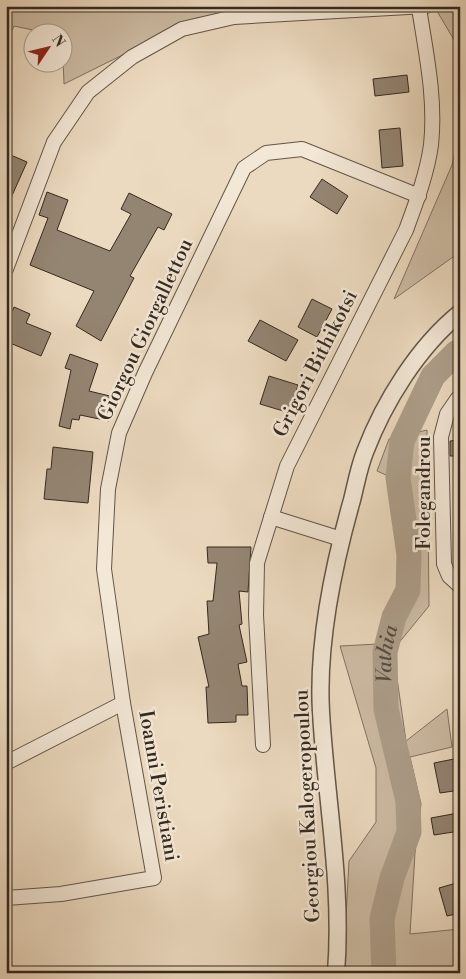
<svg xmlns="http://www.w3.org/2000/svg" width="466" height="979" font-family="'Libre Bodoni',serif">
	<style>
		.green { fill: #cdbca5; stroke: #807262 }
		.lines { fill: none; stroke-linecap: round; stroke-linejoin: round }
		.river { stroke: #ad9e8a; stroke-width: 25 }
		.building { fill: #948573; stroke: #342920 }
		.minor-casing { stroke: #625548; stroke-width: 16 }
		.tertiary-casing { stroke: #625548; stroke-width: 19 }
		.minor { stroke: #f3e7d6; stroke-width: 14 }
		.tertiary { stroke: #f3e7d6; stroke-width: 16 }
		.labels { text-anchor: middle; dominant-baseline: central; stroke-width: 5; stroke-linejoin: round; paint-order: stroke }
		.street-label { font-size: 20px; fill: #342920; stroke: #f3e7d6 }
		.water-label { font-size: 21px; font-style: italic; fill: #584c40; stroke: #f3e7d6 }
	</style>
	<rect width="100%" height="100%" fill="#ecdac0"/>
	<filter id="stains"><feTurbulence type="fractalNoise" baseFrequency=".004" numOctaves="4"/><feColorMatrix values="0 0 0 0 .2 0 0 0 0 .09 0 0 0 0 .02 0 0 0 .5 -.17"/></filter>
	<radialGradient id="worn" r=".72"><stop offset=".6" stop-color="#630" stop-opacity="0"/><stop offset="1" stop-color="#630" stop-opacity=".3"/></radialGradient>
	<g class="green">
		<polygon points="6,6 360,6 197,18 64,84 62,32 42,32 14,26 6,43"/>
		<polygon points="434,6 460,6 460,50"/>
		<polygon points="460,130 460,252 394,299 452,165"/>
		<polygon points="427,430 429,606 393,650 406,741 447,709 452,747 410,757 421,804 415,853 410,934 460,929 460,973 343,973 349,861 376,822 376,768 340,646 378,644 398,584 406,484 377,471 389,439"/>
	</g>
	<g class="lines">
		<path class="river" id="s1" d="M384,973L382,919L392,878L409,832L408,801L386,709L385,652L394,617L408,590L409,555L398,478L402,441L433,376L456,353L460,352"/>
	</g>
	<g class="building">
		<polygon points="407,75 409,92 375,96 373,79"/>
		<polygon points="400,128 403,166 382,168 379,130"/>
		<polygon points="6,153 27,162 6,209"/>
		<polygon points="322,179 348,196 337,214 310,197"/>
		<polygon points="47,192 68,200 57,230 110,251 131,214 121,209 129,193 172,214 164,230 158,227 130,276 134,278 101,341 76,326 94,291 30,265 48,218 39,215"/>
		<polygon points="312,299 332,309 317,337 298,327"/>
		<polygon points="14,307 30,314 26,323 51,333 41,356 10,343 12,337 6,335 6,327"/>
		<polygon points="260,320 298,340 286,361 248,341"/>
		<polygon points="70,354 98,364 89,391 114,397 109,421 80,415 79,420 72,419 70,429 59,426 71,370 65,368"/>
		<polygon points="269,376 298,385 290,413 260,404"/>
		<polygon points="460,440 460,456 450,456 450,441"/>
		<polygon points="53,447 93,452 88,503 44,499 47,469 51,469"/>
		<polygon points="207,547 251,547 248,592 239,591 242,624 239,625 247,662 238,664 242,686 247,686 248,715 236,715 236,722 208,723 206,687 209,687 198,637 209,634 207,601 213,601 217,563 208,563"/>
		<polygon points="454,759 460,790 440,793 434,763"/>
		<polygon points="458,813 460,831 434,835 431,818"/>
		<polygon points="460,882 460,913 447,916 439,888"/>
	</g>
	<g class="lines">
		<g class="minor-casing">
			<g id="minor">
				<polyline points="6,269 54,142 88,92 132,57 182,29 234,17 426,6"/>
				<polyline points="458,398 447,414 441,437 444,564 449,576 460,586"/>
				<polyline points="271,517 341,539"/>
				<path d="M263,745L256,615L257,563L287,466L406,230C416,203 427,174 431,145C436,99 426,53 419,8"/>
				<polyline points="6,763 123,703"/>
				<polyline points="6,898 61,894 154,878 123,703 104,569 108,489 119,433 145,373 244,168 266,153 302,149 419,196"/>
			</g>
		</g>
		<g class="tertiary-casing">
			<path id="tertiary" d="M336,973C343,885 326,800 321,712C317,642 333,567 352,500C356,484 359,467 365,452C384,402 418,347 460,313"/>
		</g>
		<use href="#minor" class="minor"/>
		<use href="#tertiary" class="tertiary"/>
	</g>
	<g class="labels">
		<g class="street-label">
			<text transform="translate(146 330) rotate(-65)">Giorgou Giorgallettou</text>
			<text transform="translate(316 364) rotate(-63)">Grigori Bithikotsi</text>
			<text transform="translate(424 493) rotate(-90)">Folegandrou</text>
			<text transform="translate(158 786) rotate(80)">Ioanni Peristiani</text>
			<text transform="translate(308 806) rotate(-93)">Georgiou Kalogeropoulou</text>
		</g>
		<g class="water-label">
			<text stroke="none"><textPath href="#s1" startOffset="326">Vathia</textPath></text>
		</g>
	</g>
	<rect width="466" height="979" fill="none" stroke="#ecdac0" stroke-width="25"/>
	<rect x="8" y="8" width="451" height="964" fill="none" stroke="#342920" stroke-width="2.5"/>
	<rect x="12" y="12" width="441" height="954" fill="none" stroke="#342920"/>
	<g transform="translate(48 48) rotate(55)"><circle r="24" fill="#f3e7d6" stroke="#a79b8d"/>
	<path d="M0-4L9 19L0 12L-9 19Z" fill="#8f2418"/>
	<text y="-8" font-size="14" font-weight="bold" text-anchor="middle" fill="#342920">N</text>
	</g>
	<rect width="100%" height="100%" filter="url(#stains)"/>
	<rect width="100%" height="100%" fill="url(#worn)"/>
</svg>
